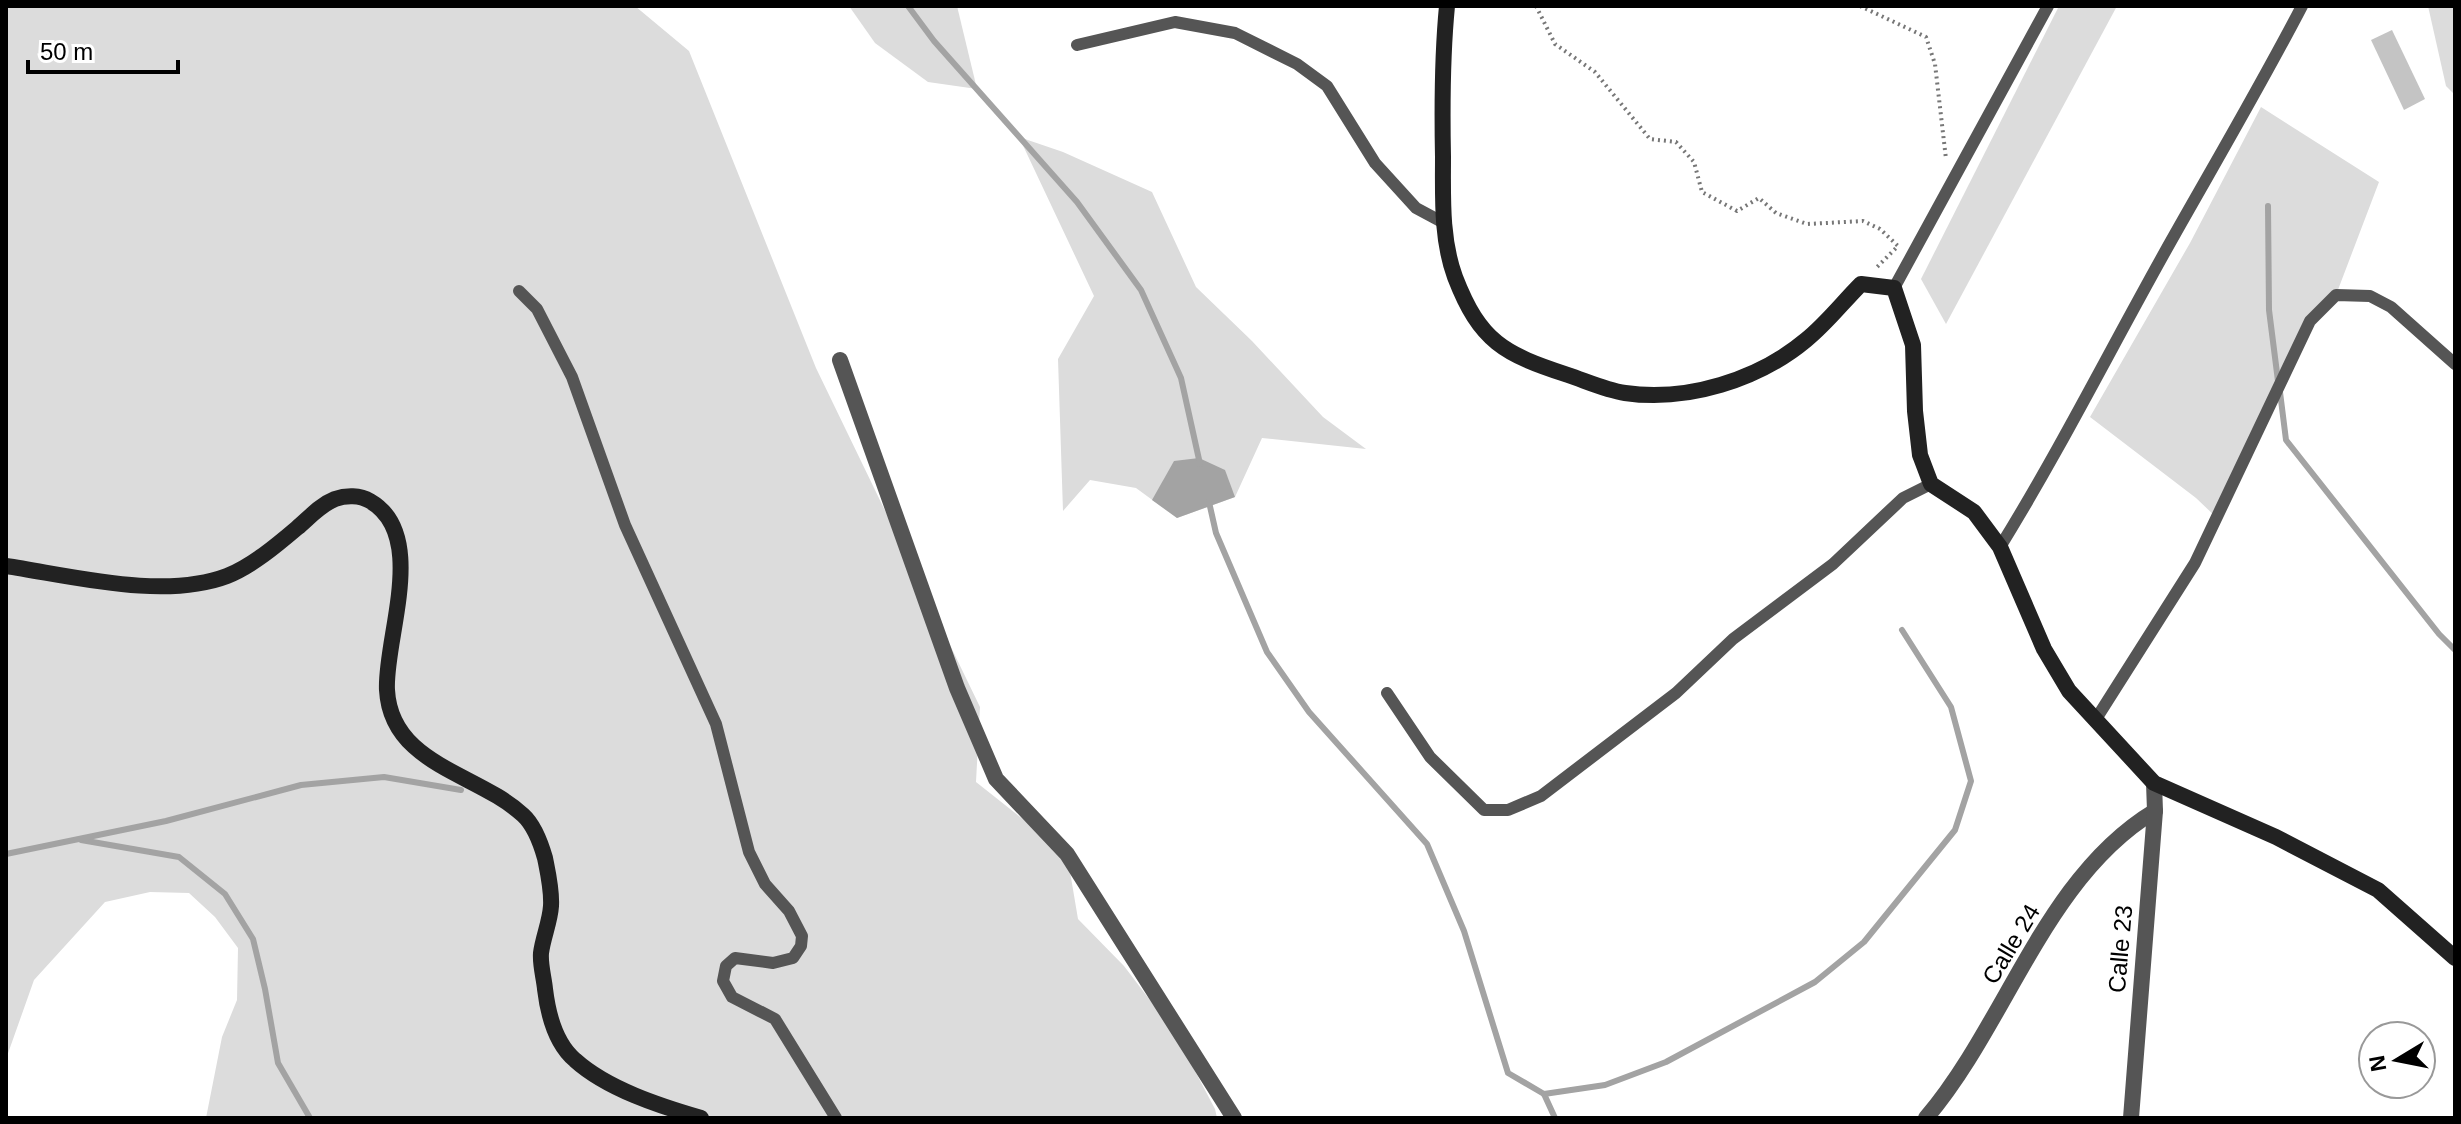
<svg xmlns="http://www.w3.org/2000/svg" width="2461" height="1124" font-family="Arial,sans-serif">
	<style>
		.green { fill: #dcdcdc }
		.water { fill: #a3a3a3 }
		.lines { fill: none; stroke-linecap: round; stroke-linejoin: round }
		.stream { stroke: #a3a3a3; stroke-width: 6 }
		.building { fill: #c4c4c4 }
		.path { stroke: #777; stroke-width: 4; stroke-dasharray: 2 4; stroke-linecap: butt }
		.lane { stroke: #555; stroke-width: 12 }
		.street { stroke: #555; stroke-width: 16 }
		.secondary { stroke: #222; stroke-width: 16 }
		.labels { text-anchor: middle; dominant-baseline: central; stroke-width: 6; stroke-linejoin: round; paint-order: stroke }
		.street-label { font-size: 24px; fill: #000; stroke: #fff }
	</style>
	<rect width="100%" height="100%" fill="#fff"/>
	<g class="green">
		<polygon points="6,6 635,6 689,51 816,368 980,707 976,782 1067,854 1078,919 1124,966 1175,1033 1215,1109 1217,1118 206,1118 222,1037 237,1000 238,948 215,917 189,893 150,892 105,902 34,980 6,1059"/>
		<polygon points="849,6 957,6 977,89 928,82 875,43"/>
		<polygon points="2059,6 2117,6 1946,324 1921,279"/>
		<polygon points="2428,6 2455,6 2455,95 2446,86"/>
		<polygon points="2261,107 2379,182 2336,295 2310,321 2217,518 2196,498 2090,417 2190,243"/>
		<polygon points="1019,137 1063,152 1152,192 1196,287 1252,341 1323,417 1366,449 1262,438 1235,497 1177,518 1136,488 1090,480 1063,511 1058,359 1094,296"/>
	</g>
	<polygon class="water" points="1199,458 1225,470 1235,497 1177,518 1152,500 1174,461"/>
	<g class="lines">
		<g class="stream">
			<polyline points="908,6 934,41 1077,202 1141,290 1181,378 1200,464"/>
			<polyline points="2268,206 2269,310 2278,381"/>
			<polyline points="2280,392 2286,440 2439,634 2455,650"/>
			<polyline points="1209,502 1216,533 1267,652 1309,712 1427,844 1464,931 1508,1073 1544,1094 1555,1118"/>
			<polyline points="81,840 179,857 225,894 253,939 265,989 278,1063 310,1118"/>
			<polyline points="6,854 166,821 301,785 384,777 461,790"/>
			<polyline points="1544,1094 1605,1085 1666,1062 1815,982 1864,942 1955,830 1971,781 1951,707 1902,630"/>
		</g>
	</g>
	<polygon class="building" points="2392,30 2425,99 2404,110 2371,40"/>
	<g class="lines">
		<g class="path">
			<polyline points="1536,6 1555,44 1595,72 1650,139 1676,142 1694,162 1702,192 1737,211 1759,198 1776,213 1807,224 1863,221 1880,229 1898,246 1876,268"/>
			<polyline points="1860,6 1926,37 1935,64 1946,159"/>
		</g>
		<g class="lane">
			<polyline points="1077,45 1175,22 1235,33 1297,64 1327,86 1375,163 1416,208 1444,223"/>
			<polyline points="1894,288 2048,6"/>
			<polyline points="519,291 537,309 572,377 625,525 716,724 749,852 765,884 789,911 802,936 801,946 793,958 773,963 735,958 726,966 723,981 732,997 775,1019 836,1118"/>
			<path d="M2000,547C2063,445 2116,338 2175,234C2218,158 2262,83 2302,6"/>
			<polyline points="1387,693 1430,757 1484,810 1508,810 1541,796 1676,693 1733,639 1833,564 1903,498 1931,484"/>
			<polyline points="2096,719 2195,563 2310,321 2336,295 2370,296 2391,307 2455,364"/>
		</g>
		<g class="street">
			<polyline points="840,360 957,688 996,779 1067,854 1234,1118"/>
			<path d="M1926,1118C2007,1023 2045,877 2155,811"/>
			<polyline points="2131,1118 2155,811 2154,783"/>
		</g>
		<g class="secondary">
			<path d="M1447,6C1442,57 1442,106 1443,157C1443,197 1441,239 1455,277C1480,342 1504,354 1568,375C1586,381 1606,390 1625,393C1687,402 1758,380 1806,340C1826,324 1843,302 1861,284L1894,288L1913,345L1915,411L1920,455L1931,484L1974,512L2000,547L2044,649L2069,691L2154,783L2276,837L2378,890L2455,958"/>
			<path d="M6,566C73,576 164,600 227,576C252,566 277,545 297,528C309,518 320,505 335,499C346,495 360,495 370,501C429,535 384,640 387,690C391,765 478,773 523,815C534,825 541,844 545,858C548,873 552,890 551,906C550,922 543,937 541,953C540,965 544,978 545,989C548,1014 555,1043 575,1060C607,1089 660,1106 701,1118"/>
		</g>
	</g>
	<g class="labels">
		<g class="street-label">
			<text transform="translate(2011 944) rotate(-59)">Calle 24</text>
			<text transform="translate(2120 949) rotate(-85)">Calle 23</text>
		</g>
	</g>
	<rect width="2461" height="1124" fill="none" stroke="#000000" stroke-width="16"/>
	<g transform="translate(2397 1060) rotate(260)"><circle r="38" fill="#ffffff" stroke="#999999" stroke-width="2"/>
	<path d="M0-6L14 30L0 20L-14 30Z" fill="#000000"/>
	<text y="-12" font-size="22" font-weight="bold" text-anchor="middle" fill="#000000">N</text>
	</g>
	<path d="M28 60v12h150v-12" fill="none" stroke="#000000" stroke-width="4"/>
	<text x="40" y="60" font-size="24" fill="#000000" stroke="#ffffff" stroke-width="6" paint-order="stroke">50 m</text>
</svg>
